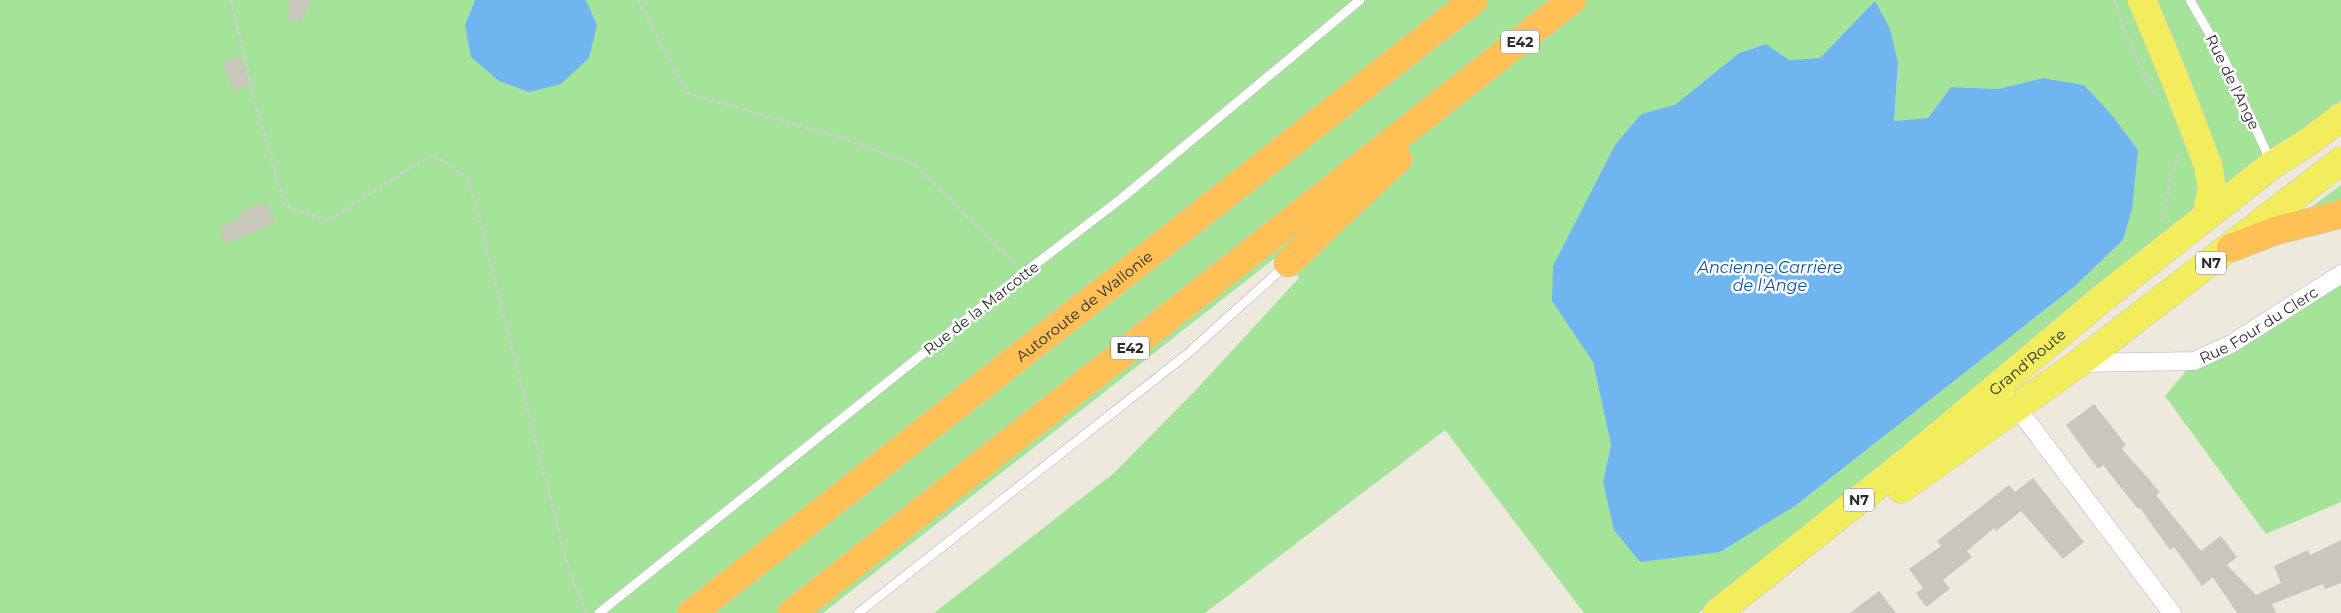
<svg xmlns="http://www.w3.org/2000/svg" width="2341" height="613" font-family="Montserrat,sans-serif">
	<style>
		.green { fill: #a4e499; fill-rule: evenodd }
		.water { fill: #6fb5f0 }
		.building { fill: #c9c7bc }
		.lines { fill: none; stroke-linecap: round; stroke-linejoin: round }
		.service-casing { stroke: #b1b1bf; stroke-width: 10 }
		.minor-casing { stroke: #b1b1bf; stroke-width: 19 }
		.primary-casing { stroke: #ccc; stroke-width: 29 }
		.motorway-casing { stroke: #ccc; stroke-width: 29 }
		.path { stroke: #ccc; stroke-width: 3; stroke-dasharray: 4 2.5; stroke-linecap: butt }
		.service { stroke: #fff; stroke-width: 9 }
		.minor { stroke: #fff; stroke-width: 18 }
		.primary { stroke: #f2ed5d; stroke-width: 28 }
		.motorway { stroke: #ffc056; stroke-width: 28 }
		.labels { text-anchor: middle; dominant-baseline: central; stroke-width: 5; stroke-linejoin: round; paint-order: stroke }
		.shield { fill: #fff; stroke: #6b6b6b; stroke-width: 1 }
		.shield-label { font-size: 14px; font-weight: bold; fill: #2b2b2b }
		.street-label { font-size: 15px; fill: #2b2b2b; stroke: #fff }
		.water-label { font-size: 16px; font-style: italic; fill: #0c4f9e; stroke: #fff }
	</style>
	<rect width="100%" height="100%" fill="#ede9dd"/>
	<g class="green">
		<path d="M0,0H475L465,25H597L586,0H2341V101L1917,443L1698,613H1584L1445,430L1205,613H934L1114,473L1195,391L1299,278L1280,254L823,613H0ZM1875,1L1898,63L1894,121L1928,118L1951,87L1998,89L2043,78L2084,85L2112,115L2138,150L2123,240L2075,286L1795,506L1720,552L1603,482L1611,445L1593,362L1590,197L1615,145L1641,114L1675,106L1739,53L1765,44L1789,60L1820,58Z"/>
		<polygon points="2341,185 2341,203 2310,208"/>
		<polygon points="2341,274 2341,502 2266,534 2165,396 2194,361"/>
	</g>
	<g class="water">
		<polygon points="475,0 586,0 597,25 589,58 561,84 529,92 499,81 471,57 465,25"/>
		<polygon points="1875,1 1890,29 1898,63 1894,121 1928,118 1951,87 1998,89 2043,78 2084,85 2112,115 2138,150 2132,209 2123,240 2075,286 1795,506 1720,552 1640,562 1614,530 1603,482 1611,445 1593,362 1552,301 1553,266 1615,145 1641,114 1675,105 1739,53 1766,44 1789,60 1820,58"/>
	</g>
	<g class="building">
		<polygon points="289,0 311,0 301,22 288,18"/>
		<polygon points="239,56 251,84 234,91 222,63"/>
		<polygon points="264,202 266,207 268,206 275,223 226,244 219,227 241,218 239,213"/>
		<polygon points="2094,404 2126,445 2122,449 2160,492 2156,495 2201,551 2221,536 2237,557 2227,565 2256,595 2281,583 2274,566 2308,550 2310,555 2341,540 2341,583 2325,589 2323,584 2272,604 2276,613 2237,613 2213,577 2202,586 2174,547 2170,550 2140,508 2138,509 2103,465 2098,469 2066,425"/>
		<polygon points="2033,478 2084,542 2063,559 2021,511 1996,531 1994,528 1967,551 1972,557 1943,580 1950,589 1926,607 1916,593 1923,588 1909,569 1941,546 1937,541 2009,485 2015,492"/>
		<polygon points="1879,591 1896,613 1850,613"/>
	</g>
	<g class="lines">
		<g class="service-casing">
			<g id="service">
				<polyline points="2190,0 2224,59 2271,162"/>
				<polyline points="599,613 1024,273 1122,198 1360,0"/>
				<polyline points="858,613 1186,355 1286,265"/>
			</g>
		</g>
		<g class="minor-casing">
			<g id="minor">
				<path id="s1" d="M2079,363L2194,361L2231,344L2341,274"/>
				<polyline points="2011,400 2172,613"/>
			</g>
		</g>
		<g class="primary-casing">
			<g id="primary">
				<polyline points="2142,0 2176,82 2208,165 2212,188 2206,217"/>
				<polyline points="1901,489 2079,363 2341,161"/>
				<path id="s2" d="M1717,613L1913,457L2104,297L2272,165L2311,140L2341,117"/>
			</g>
		</g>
		<g class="motorway-casing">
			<g id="motorway">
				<polyline points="2231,248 2275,231 2341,214"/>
				<polyline points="1288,263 1398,159"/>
				<path id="s3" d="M692,613L1474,0"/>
				<polyline points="792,613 1572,0"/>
			</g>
		</g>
		<g class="path">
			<polyline points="231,0 256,106 285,205 328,221 432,154 468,178 569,571 586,612"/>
			<polyline points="638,0 687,93 838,137 914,164 1015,264"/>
			<polyline points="2115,0 2123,28 2155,96"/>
			<polyline points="2162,221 2166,206 2169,185 2179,153"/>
		</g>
		<use href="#service" class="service"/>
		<use href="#minor" class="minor"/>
		<use href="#primary" class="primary"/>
		<use href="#motorway" class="motorway"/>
	</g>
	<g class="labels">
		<g class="shield">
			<rect x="1501" y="30.5" width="38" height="23" rx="4"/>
			<rect x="2196" y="251.5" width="30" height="23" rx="4"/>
			<rect x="1111" y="336.5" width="38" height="23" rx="4"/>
			<rect x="1844" y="488.5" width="30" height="23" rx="4"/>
		</g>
		<g class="shield-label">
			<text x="1520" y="42">E42</text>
			<text x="2211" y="263">N7</text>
			<text x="1130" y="348">E42</text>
			<text x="1859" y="500">N7</text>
		</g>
		<g class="street-label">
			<text transform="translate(2233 82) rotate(64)">Rue de l'Ange</text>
			<text stroke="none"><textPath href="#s3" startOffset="498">Autoroute de Wallonie</textPath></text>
			<text transform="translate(981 308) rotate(-38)">Rue de la Marcotte</text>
			<text stroke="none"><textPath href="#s1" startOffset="189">Rue Four du Clerc</textPath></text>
			<text stroke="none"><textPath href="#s2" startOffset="399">Grand'Route</textPath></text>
		</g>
		<g class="water-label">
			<text x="1770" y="267">Ancienne Carrière<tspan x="1770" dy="18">de l'Ange</tspan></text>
		</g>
	</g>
</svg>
